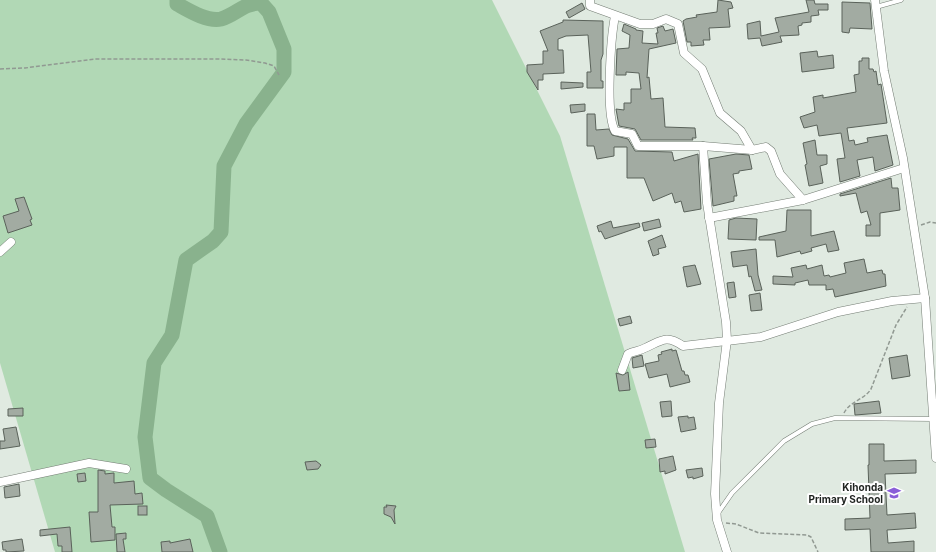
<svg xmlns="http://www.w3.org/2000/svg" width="936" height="552" font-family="Inter,sans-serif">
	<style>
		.green { fill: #b1d8b5 }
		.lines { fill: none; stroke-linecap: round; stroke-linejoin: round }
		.river { stroke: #89b28d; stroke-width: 15 }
		.building { fill: #a2aba2; stroke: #5a625a }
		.service-casing { stroke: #747d74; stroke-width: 5 }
		.minor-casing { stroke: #747d74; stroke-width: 9 }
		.path { stroke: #919992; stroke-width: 1.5; stroke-dasharray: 4 2; stroke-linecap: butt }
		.service { stroke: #fff; stroke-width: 4 }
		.minor { stroke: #fff; stroke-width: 8 }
		.labels { text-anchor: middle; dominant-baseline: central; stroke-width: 4; stroke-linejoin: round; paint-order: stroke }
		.poi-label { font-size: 10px; font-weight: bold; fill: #202421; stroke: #fff; text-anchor: end }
	</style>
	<rect width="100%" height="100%" fill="#e0eae1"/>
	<polygon class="green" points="0,0 492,0 560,136 685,552 55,552 0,363"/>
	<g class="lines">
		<path class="river" d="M177,0V4C188,10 207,22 221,19C236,15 243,3 261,3L269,12L284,49V72L246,124L224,166L221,232L213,241L186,260L172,335L154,363L145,437L150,478L166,490L207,516L220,552"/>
	</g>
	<g class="building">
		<polygon points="718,0 731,2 733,8 728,9 730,27 709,28 710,40 703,40 704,45 691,46 691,42 687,42 683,21 686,19 697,17 696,15 717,12"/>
		<polygon points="806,0 814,0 815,4 828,4 828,10 818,10 819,15 811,16 811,22 802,23 802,25 798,26 799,35 780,36 782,42 762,46 760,38 748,39 747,24 760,21 761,36 779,32 775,18 809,12"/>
		<polygon points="842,2 870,3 872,29 850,28 849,33 842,32"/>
		<polygon points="582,3 585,9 569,18 566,12"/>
		<polygon points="563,20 603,21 603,54 601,60 601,81 603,81 603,88 587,88 587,72 591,72 588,35 566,36 558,39 558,50 563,50 564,73 543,74 543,80 538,80 538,90 527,72 527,65 543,64 543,51 548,51 540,31 563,22"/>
		<polygon points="624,24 636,29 636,30 643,31 642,43 658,44 656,33 658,33 657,28 663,26 665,31 673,29 676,43 649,49 647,78 649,77 651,99 663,98 665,127 695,128 696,138 692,138 693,140 641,140 635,129 619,126 616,109 624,110 624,103 631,103 631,89 641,89 639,73 626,72 626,75 616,75 617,49 629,48 630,35 622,31"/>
		<polygon points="817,51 818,57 833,55 834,68 802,72 800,53"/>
		<polygon points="862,58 869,58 869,69 873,69 874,72 876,71 878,85 881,84 887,123 847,128 849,141 854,140 855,145 868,142 867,138 887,135 893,165 875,171 873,157 857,160 860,176 840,182 837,159 845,158 841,133 819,136 817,125 804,128 800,117 815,112 813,97 823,95 823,98 856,92 854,75 859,74 859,61 862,61"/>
		<polygon points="561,82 583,83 583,87 561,89"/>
		<polygon points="585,104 585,111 571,113 570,105"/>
		<polygon points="587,114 595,114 596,130 609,129 612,135 628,139 635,151 672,152 674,161 698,154 701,209 684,212 681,201 675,203 672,193 653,201 644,178 627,178 627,147 614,147 614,156 597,159 594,146 587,146"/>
		<polygon points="815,140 817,155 827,155 827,164 820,166 823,183 809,186 805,165 807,164 803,143"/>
		<polygon points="736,154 749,155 752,169 739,171 739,173 733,174 737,196 734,196 734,201 713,206 709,159"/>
		<polygon points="891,178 892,188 898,188 900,210 880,213 880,236 866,236 866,225 871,225 867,211 861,213 856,193 840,196 840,194"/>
		<polygon points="24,197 32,219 30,220 32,225 8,233 3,216 19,211 15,199"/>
		<polygon points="787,210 811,210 811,236 834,231 839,250 828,252 826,244 811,248 812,251 801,254 800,251 777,257 775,240 759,240 759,237 786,231"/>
		<polygon points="736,218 757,219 756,240 728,239 729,220"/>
		<polygon points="659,219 661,227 644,231 642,223"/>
		<polygon points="611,221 613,228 639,223 640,227 605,239 601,231 599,232 597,226"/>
		<polygon points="662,235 666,247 658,249 659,254 653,256 648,241"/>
		<polygon points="756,249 758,275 762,290 755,291 751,276 749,277 747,265 733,267 731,252"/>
		<polygon points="864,259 867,273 882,270 883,274 885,274 886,286 835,297 833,289 826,290 826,285 809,285 808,280 795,283 795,285 773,284 773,276 793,277 791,268 806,265 807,269 822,265 824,276 829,275 830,277 846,273 844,263"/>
		<polygon points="695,265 701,284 687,287 683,267"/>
		<polygon points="734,282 736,297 729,298 727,283"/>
		<polygon points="760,293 762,310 751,311 749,295"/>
		<polygon points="630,316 632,323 620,326 618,319"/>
		<polygon points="672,349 672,351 676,350 682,371 684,371 685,375 688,375 690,382 670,387 667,374 649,378 645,364 659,361 658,355 662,354 661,352"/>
		<polygon points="642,355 644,366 633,368 632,358"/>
		<polygon points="907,355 910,376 892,379 889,358"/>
		<polygon points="628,372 630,390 619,391 616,373 623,375"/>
		<polygon points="671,401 672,416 662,417 660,402"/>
		<polygon points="879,401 881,413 855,415 854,404"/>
		<polygon points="23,408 23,416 8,416 8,409"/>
		<polygon points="688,416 688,418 694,417 696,429 681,432 678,417"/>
		<polygon points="16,427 20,446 0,449 0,441 5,441 3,429"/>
		<polygon points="655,439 656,447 646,448 645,440"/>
		<polygon points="869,444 884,444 884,461 916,460 916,473 885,474 887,515 915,513 916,528 887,530 888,543 914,541 914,552 871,552 870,529 845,530 845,519 870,518 868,465 869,465"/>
		<polygon points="673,456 676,470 665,474 665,471 660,472 659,459"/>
		<polygon points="316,461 321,465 318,469 307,470 305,462"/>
		<polygon points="702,468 703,476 693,479 693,477 688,478 686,470"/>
		<polygon points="98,470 105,471 105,474 114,473 114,483 134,481 135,494 142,493 143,504 110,505 112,527 115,527 115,540 91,542 89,512 98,512"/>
		<polygon points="85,473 86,481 78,482 77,474"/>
		<polygon points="19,484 20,496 5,498 4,487"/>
		<polygon points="386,505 396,506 394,510 395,524 391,517 384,514 384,507 387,507"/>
		<rect x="138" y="506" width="9" height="9"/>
		<polygon points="70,527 72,552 62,552 62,546 58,546 57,534 40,536 40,530"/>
		<polygon points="126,533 126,539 123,539 125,552 117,552 116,534"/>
		<polygon points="22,539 24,551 6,552 6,550 3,550 2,542"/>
		<polygon points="190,539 193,552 162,552 161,542 170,541 170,543"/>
	</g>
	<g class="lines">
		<g class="service-casing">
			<g id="service">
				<polyline points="876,7 901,0"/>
				<polyline points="718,513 732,493 784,441 812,424 835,418 933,419"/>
			</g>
		</g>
		<g class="minor-casing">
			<g id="minor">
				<polyline points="590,0 590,6 640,24 653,24 666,19 678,24 684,53 702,69 720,113 741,131 752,150"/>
				<polyline points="875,0 884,71 903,158 925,298 936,458"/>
				<path d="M615,16C611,37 605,114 615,131L632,134L638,146H703L752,150L766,147L771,151L780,174L803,200"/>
				<polyline points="703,146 707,203 726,322 727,340 719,403 715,494 717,520 727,552"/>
				<polyline points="709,218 803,200 904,168"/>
				<polyline points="0,252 11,242"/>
				<path d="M622,370L628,354C634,351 640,351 645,348C661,341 666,334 683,346L761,337L838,312L892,301L925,298"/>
				<polyline points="0,482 89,463 126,469"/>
			</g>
		</g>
		<g class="path">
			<polyline points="0,69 25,68 95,59 219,59 246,60 265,63 274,66 279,75"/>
			<polyline points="921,225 930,222 936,223"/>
			<path d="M844,413C850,401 864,400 871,389L896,325L907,307"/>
			<polyline points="726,523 736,524 759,533 807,535 811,537 818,552"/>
		</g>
		<use href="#service" class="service"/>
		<use href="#minor" class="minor"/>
	</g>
	<defs>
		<g id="school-bare" transform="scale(1.08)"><path d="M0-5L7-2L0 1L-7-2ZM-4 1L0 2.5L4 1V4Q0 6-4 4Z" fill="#8a5ed8" stroke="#fff" stroke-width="2.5" paint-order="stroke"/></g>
	</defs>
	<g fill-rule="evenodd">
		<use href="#school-bare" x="894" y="493"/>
	</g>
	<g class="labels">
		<g class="poi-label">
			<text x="883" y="487">Kihonda<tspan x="883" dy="12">Primary School</tspan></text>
		</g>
	</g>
</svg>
